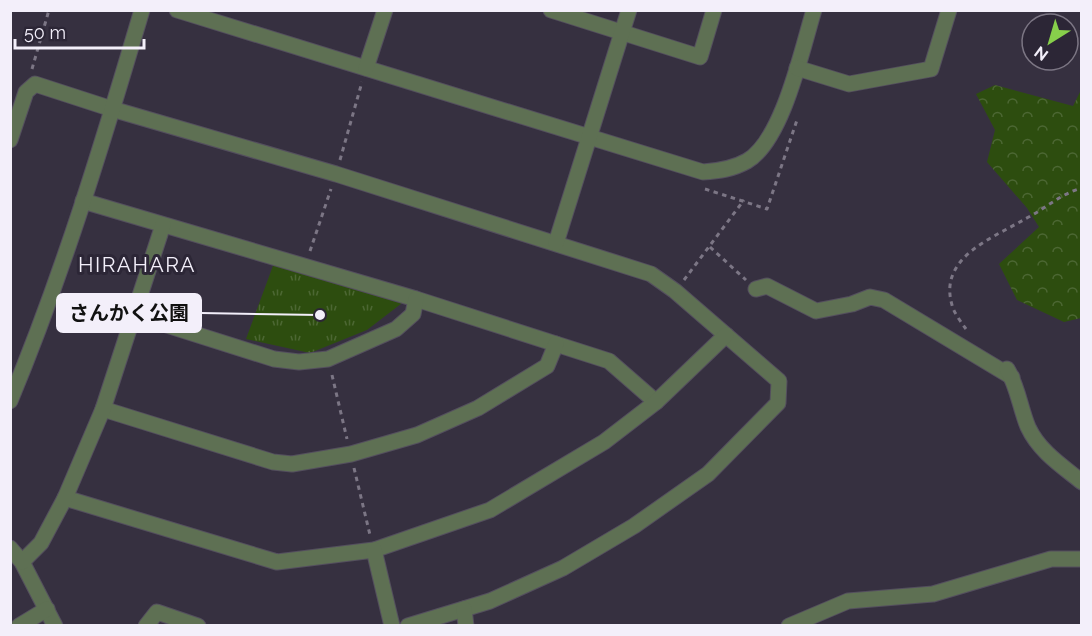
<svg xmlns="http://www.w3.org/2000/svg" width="1092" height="636" font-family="Raleway,'Noto Sans JP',sans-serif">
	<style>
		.forest { fill: url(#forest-crowns) }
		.park { fill: url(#park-tufts) }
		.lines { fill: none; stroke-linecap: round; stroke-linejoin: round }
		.minor-casing { stroke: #544f5e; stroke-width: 17 }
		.path { stroke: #7c7685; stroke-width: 3; stroke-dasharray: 4.5 4.5; stroke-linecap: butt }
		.minor { stroke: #5e7053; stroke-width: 15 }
		.labels { text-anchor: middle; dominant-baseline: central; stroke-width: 6; stroke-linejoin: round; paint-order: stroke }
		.quarter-label { font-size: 21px; letter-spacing: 1.5px; fill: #f3effa; stroke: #2c2636 }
		.leader { fill: none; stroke: #f3effa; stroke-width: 2 }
		.callout-dot { fill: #f3effa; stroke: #2c2636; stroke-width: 2 }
		.callout { fill: #f3effa; stroke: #f3effa; stroke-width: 2 }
		.callout-label { font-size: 20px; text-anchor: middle; font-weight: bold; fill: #111 }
	</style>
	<defs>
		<pattern id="forest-crowns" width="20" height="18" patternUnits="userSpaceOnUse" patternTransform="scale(1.5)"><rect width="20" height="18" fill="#2d4d0f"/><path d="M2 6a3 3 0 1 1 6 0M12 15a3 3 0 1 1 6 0" fill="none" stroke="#4c6733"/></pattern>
		<pattern id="park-tufts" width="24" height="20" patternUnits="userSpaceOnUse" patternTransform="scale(1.5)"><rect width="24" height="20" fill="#2d4d0f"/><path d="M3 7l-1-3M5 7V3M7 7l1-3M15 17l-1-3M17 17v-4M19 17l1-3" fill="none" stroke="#4c6733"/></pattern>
	</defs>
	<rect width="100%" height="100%" fill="#363040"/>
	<polygon class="forest" points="995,85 1073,106 1081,90 1081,318 1064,322 1017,300 999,264 1039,227 1027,208 987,162 995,130 976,94"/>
	<polygon class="park" points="274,263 406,300 367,330 310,353 246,339"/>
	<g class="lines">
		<g class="minor-casing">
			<g id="minor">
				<path d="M177,10L703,172C719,171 733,169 747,161C783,140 802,49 814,10"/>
				<polyline points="551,10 700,57 714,10"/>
				<polyline points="366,68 385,10"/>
				<polyline points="797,68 849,84 931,69 949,10"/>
				<polyline points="10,140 26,92 35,84 112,109 336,174 651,274 675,291 779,381 778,403 708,474 634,526 563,568 490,601 408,626"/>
				<polyline points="83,201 416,299 609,361 656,402"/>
				<polyline points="556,243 629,10"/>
				<polyline points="756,289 767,286 816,311 852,304 870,297 884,300 1012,377"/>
				<polyline points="135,315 274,359 299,362 328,359 396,329 413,314 416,299"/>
				<path d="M1007,369C1018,387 1020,408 1028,427C1039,451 1062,466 1082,482"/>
				<path d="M10,401C63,274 103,142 142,10"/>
				<polyline points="103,409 273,462 292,464 351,454 417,435 478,408 547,366 556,344"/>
				<polyline points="65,498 277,562 374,550 490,510 604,442 656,402 726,335"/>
				<polyline points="10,548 22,562 55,626"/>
				<polyline points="374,550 392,626"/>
				<polyline points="22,562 41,543 65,498 103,409 163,225"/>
				<polyline points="464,609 466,626"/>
				<polyline points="19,626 47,609"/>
				<polyline points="146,626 157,612 198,626"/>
				<polyline points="789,626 848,601 933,594 1051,559 1082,559"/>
			</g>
		</g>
		<g class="path">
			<polyline points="32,69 49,10"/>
			<polyline points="340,160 362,82"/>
			<polyline points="705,189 767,209 797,120"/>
			<polyline points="710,247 746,280"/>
			<polyline points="310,251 331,189"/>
			<polyline points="684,280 744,200"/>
			<path d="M966,329C961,322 954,313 952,305C938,257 993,238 1025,219C1045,209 1060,194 1082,188"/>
			<polyline points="332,375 347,439"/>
			<polyline points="354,468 370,535"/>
		</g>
		<use href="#minor" class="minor"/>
	</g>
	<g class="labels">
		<g class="quarter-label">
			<text x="137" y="264">HIRAHARA</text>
		</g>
	</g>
	<path class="leader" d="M320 315L201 313"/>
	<circle class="callout-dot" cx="320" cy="315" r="6"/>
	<rect class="callout" x="57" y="294" width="144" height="38" rx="6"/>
	<g class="callout-label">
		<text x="129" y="320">さんかく公園</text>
	</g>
	<rect width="1092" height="636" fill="none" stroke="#f3effa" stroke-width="24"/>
	<g transform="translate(1050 42) rotate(217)"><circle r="28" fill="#2c2636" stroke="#7c7684" stroke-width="1.5"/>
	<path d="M0-4.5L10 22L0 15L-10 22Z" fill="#87cf4b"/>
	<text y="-9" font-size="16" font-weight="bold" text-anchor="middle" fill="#f3effa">N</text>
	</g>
	<path d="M15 39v9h129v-9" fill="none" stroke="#f3effa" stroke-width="3"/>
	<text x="24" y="39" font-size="18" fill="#f3effa" stroke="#2c2636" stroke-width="4.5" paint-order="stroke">50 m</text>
</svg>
